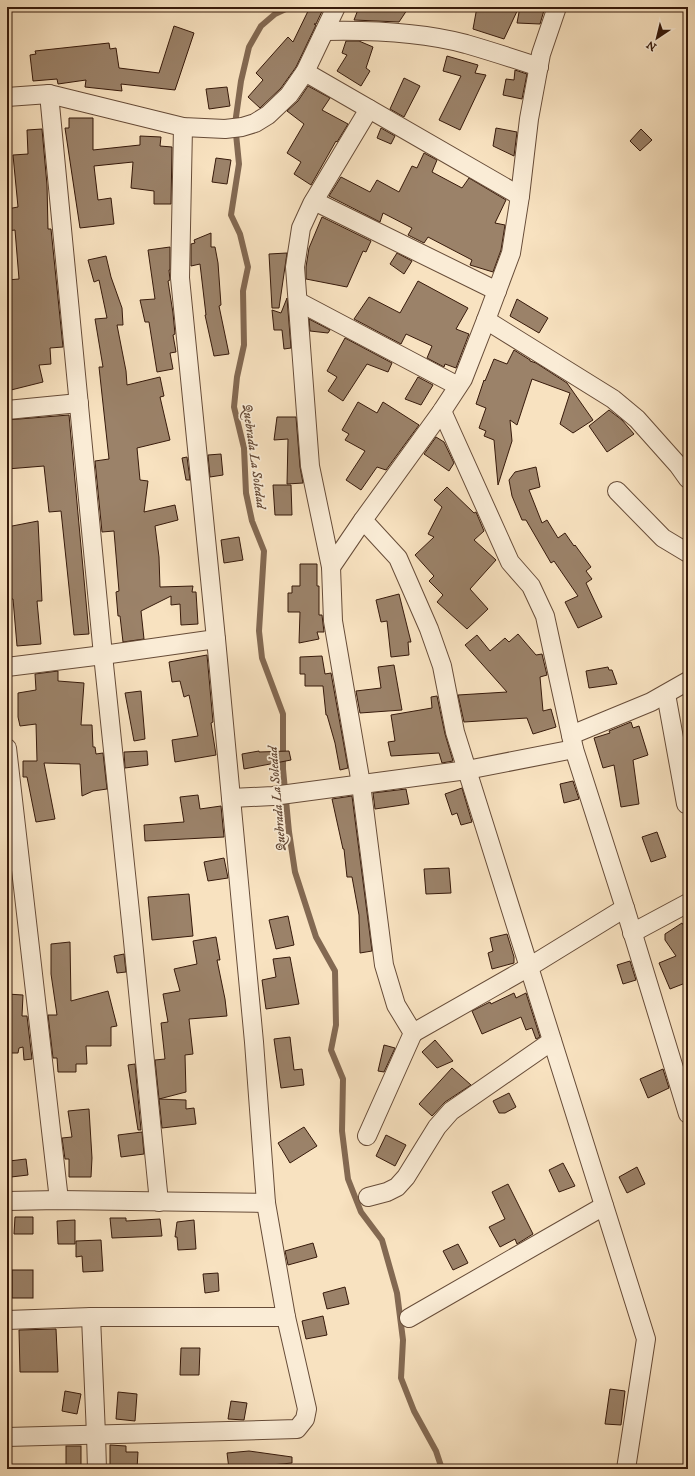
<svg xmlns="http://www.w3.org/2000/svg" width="695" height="1476" font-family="'IM FELL DW Pica',serif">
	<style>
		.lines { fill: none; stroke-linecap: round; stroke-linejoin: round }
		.stream { stroke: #836952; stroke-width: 6 }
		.building { fill: #9b8269; stroke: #371a0b }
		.minor-casing { stroke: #674c38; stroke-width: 20 }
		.minor { stroke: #faecd6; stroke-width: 18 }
		.labels { text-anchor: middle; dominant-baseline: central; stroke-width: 3.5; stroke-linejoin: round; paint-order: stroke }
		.water-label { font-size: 13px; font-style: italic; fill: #634835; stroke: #faecd6 }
	</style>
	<rect width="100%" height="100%" fill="#f8e2c0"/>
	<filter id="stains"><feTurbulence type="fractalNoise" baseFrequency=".005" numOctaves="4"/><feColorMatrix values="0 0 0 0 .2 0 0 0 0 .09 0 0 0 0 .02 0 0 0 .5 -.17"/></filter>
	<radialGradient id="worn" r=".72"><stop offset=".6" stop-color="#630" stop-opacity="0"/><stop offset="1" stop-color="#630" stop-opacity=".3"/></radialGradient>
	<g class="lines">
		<polyline class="stream" points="290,7 275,14 261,26 249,47 241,81 235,124 239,164 231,215 240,234 248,267 243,291 244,345 237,377 234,407 244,448 246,493 252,521 264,551 259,631 262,658 283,714 283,769 289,832 295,872 316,937 335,971 336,1025 331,1050 343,1079 342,1131 348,1179 361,1212 382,1240 397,1293 403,1340 401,1378 414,1411 436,1451 442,1469"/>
	</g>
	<g class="building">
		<polygon points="310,7 324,7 316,24 314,24 316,25 296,67 281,88 260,108 248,97 263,80 256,73 288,37 293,42"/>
		<polygon points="359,7 409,7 399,22 354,20"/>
		<polygon points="477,7 519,7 504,39 473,29"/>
		<polygon points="520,7 545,7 540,24 517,23"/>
		<polygon points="174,26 194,33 175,90 121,84 122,91 85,87 86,80 58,84 57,79 33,81 30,55 36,54 35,51 109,43 110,49 116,48 119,68 159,73"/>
		<polygon points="346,41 359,41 373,47 366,68 370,71 361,86 337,71 347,55 342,53"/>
		<polygon points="447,56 478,65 475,73 486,75 460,130 439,120 461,76 443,71"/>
		<polygon points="515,70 527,74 522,99 503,95 506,79 514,80"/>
		<polygon points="404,78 420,86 404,117 390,109"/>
		<polygon points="308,86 330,98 322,110 348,124 337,142 336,141 311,185 294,174 301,162 287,153 304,124 287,111 298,101"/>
		<polygon points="227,87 230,106 209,109 206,89"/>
		<polygon points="69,118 93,118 93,150 140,145 140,136 161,137 160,146 172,147 171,204 154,204 154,191 131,188 133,162 94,166 98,200 111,198 114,224 80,228 65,128 69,128"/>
		<polygon points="381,128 395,136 391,144 377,138"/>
		<polygon points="496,128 517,132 514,156 493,146"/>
		<polygon points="42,129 47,185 48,229 51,229 63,347 50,348 51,364 39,365 43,382 7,391 7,280 19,279 15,230 7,231 7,209 18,207 13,155 28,154 27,130"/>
		<polygon points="641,129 652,140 640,151 630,141"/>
		<polygon points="424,153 437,160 432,172 462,188 469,178 506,200 495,223 505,225 501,250 493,272 470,265 472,260 428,237 424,243 408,235 412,228 383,213 380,222 329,196 341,177 370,192 377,180 399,192 412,166 417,168"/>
		<polygon points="216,158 231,160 227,184 212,182"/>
		<polygon points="322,217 371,241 366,252 363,251 347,287 306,279 306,267 309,248"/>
		<polygon points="211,233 211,247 215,247 218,263 221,305 219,306 229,354 214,356 205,315 206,315 200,264 191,266 191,244 195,243 194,240"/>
		<polygon points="170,247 170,270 169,270 170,280 168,281 173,313 175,334 173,335 176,352 170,353 173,369 157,372 149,322 145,322 140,300 155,299 148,250"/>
		<polygon points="287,253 279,308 272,308 269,254"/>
		<polygon points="397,253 412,261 404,274 390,264"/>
		<polygon points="106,256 111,277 122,308 123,325 117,325 126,371 127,385 160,377 164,396 160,397 170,440 137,448 140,480 148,481 144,512 175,505 178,520 155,526 159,557 160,587 193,586 192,592 196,592 198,624 181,625 180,604 171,605 171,596 141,611 144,639 123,642 120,616 118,616 116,592 119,591 114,531 102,532 95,461 109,459 99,367 103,367 95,319 107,318 99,280 94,282 88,260"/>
		<polygon points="418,281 468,308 456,329 469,334 456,368 445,364 444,367 427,358 432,346 406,334 401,344 354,319 369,297 400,313"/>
		<polygon points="287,298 291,348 284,349 282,330 274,330 272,310 281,313"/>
		<polygon points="517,299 548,318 539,333 510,316"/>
		<polygon points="309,319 330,330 328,333 310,331"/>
		<polygon points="345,338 392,363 388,372 367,364 343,401 328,391 337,377 327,371"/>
		<polygon points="514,350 530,360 530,361 536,363 567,383 593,420 573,433 560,424 570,393 532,379 517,425 510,420 512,441 498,485 494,440 484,436 486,431 479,428 486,408 476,404 484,380 485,381 494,359 507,364"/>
		<polygon points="418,377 433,385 421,405 405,399"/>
		<polygon points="358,402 377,413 383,402 419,425 386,470 377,467 361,490 346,480 365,451 345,440 349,434 342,430"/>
		<polygon points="609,410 622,420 634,434 607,452 589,426"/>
		<polygon points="69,415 89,634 74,635 61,511 49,512 44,466 7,469 7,420"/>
		<polygon points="277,417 296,417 300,467 303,483 287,484 288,439 274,440"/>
		<polygon points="436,437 444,442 454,463 449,471 424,454"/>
		<polygon points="221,454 223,475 210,477 208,455"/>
		<polygon points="187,457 190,480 186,480 182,458"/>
		<polygon points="536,467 540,487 529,490 542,523 547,520 558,538 565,533 574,546 575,545 591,567 586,571 592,579 586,583 602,617 578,628 565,602 578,596 554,561 551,563 526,520 522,520 512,496 509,480 515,472"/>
		<polygon points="273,485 291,485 292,515 275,515"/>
		<polygon points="447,487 474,513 476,512 484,531 474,540 496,560 470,589 488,609 467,629 437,602 443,595 429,581 434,576 415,555 434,537 428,534 442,507 434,500"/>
		<polygon points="38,521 42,601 37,601 41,644 17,646 13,599 9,599 7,573 7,527"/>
		<polygon points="239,537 243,560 224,563 221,540"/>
		<polygon points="300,564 317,564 317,586 319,586 319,615 322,615 324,632 317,632 319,639 299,643 300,612 288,612 288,593 292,593 292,586 300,586"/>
		<polygon points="399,594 411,642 408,642 409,655 391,657 387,621 381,622 376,600"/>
		<polygon points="518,634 536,655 542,654 547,675 540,677 543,711 551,709 556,727 533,734 527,718 464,722 458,695 507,692 465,645 477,635 490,651 505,638 509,642"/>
		<polygon points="207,655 213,722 211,723 216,755 175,762 172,740 198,736 189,695 184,697 180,681 172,682 169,662"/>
		<polygon points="322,656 325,674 331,673 348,768 340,770 335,743 327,715 326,715 323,686 305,686 305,674 300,674 300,657"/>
		<polygon points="394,665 402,710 360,713 356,691 381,688 378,667"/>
		<polygon points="608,667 609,670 612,670 617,684 589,688 586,671"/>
		<polygon points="58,671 58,681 84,683 81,725 92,725 93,747 95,747 96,754 103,753 107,789 93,791 82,796 80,764 44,763 55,819 36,822 27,777 23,777 23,761 37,761 36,724 20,726 18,717 18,693 36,690 35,674"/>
		<polygon points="141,691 145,739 134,741 125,693"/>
		<polygon points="437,696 445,734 453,761 442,763 439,753 391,756 388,742 395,741 391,715 432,708 431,697"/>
		<polygon points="631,722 633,728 639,726 648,755 633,760 639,804 621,807 614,765 603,768 594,738 610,733 609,731"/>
		<polygon points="147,751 148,765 125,768 124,752"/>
		<polygon points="259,751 259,752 289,751 291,760 244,769 242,754"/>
		<polygon points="573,781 579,799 564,803 560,784"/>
		<polygon points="462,788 472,822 461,825 457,813 452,815 445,794"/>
		<polygon points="406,789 409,804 375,809 373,793"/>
		<polygon points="198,795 200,809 221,806 224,837 145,841 144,825 184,822 180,797"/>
		<polygon points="352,796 372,951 360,953 359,915 352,877 347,877 344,849 343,849 332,799"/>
		<polygon points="657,832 666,857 651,862 642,837"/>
		<polygon points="224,858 228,878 208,881 204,862"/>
		<polygon points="449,868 451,893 426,894 424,869"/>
		<polygon points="189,894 193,936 152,940 148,897"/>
		<polygon points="288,916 294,945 276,949 269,920"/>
		<polygon points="682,923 688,932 688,982 670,989 659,963 676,956 665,940 665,934"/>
		<polygon points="507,934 514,957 514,963 492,969 488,953 493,951 490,938"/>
		<polygon points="216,937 220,960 217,960 225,999 227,1016 189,1019 193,1054 185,1055 186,1092 159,1099 155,1060 165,1059 161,1023 168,1022 163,994 180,991 174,969 197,964 193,941"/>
		<polygon points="70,942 71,1001 108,991 117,1026 111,1027 111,1046 86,1046 87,1064 76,1064 76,1072 58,1072 57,1058 53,1058 48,1015 57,1015 51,974 51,944"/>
		<polygon points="124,954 126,972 117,973 114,956"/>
		<polygon points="290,957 299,1004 266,1009 262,980 276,977 273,959"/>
		<polygon points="630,961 636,980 623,984 617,965"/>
		<polygon points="514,993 516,998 526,993 540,1037 536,1039 532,1028 526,1030 521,1017 482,1034 472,1011 490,1002 491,1004"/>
		<polygon points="7,994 23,995 22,1016 27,1016 32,1059 24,1060 23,1047 19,1048 18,1053 7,1053"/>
		<polygon points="290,1037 294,1070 302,1069 304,1085 281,1088 274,1039"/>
		<polygon points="435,1040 453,1061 437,1068 422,1052"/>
		<polygon points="384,1045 395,1048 384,1072 378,1071"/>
		<polygon points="135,1064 141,1130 138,1130 128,1065"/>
		<polygon points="452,1068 471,1085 445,1102 432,1116 419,1104"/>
		<polygon points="663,1069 669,1088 648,1098 640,1079"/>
		<polygon points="509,1093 516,1107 505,1113 499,1113 493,1101"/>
		<polygon points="159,1099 186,1100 186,1109 194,1108 196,1124 162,1128"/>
		<polygon points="89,1109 92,1158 91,1177 69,1177 69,1159 65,1159 62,1138 72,1137 68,1111"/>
		<polygon points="304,1127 317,1146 290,1163 278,1143"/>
		<polygon points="142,1132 144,1154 121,1157 118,1135"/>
		<polygon points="386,1135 406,1145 395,1166 376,1156"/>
		<polygon points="26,1159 28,1175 11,1177 9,1161"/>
		<polygon points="563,1163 575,1186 559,1192 549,1170"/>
		<polygon points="637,1167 645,1184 627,1193 619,1177"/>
		<polygon points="508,1184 533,1234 517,1244 515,1239 500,1247 489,1227 505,1219 492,1192"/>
		<polygon points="15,1217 33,1217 33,1234 14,1234"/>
		<polygon points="110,1218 126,1218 126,1221 160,1219 162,1236 112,1238"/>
		<polygon points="75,1220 75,1244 58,1244 57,1221"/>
		<polygon points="194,1220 196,1249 178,1250 177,1237 175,1237 177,1222"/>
		<polygon points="101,1240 103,1271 83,1272 82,1256 76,1257 76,1241"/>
		<polygon points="313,1243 317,1257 288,1265 285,1251"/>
		<polygon points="458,1244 468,1263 453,1270 443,1251"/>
		<rect x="12" y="1270" width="21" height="28"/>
		<polygon points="218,1273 219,1291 205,1293 203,1274"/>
		<polygon points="345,1287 349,1304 327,1309 323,1293"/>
		<polygon points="323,1316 327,1335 306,1339 302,1321"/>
		<polygon points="56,1329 58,1372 20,1372 19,1330"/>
		<polygon points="181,1348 200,1348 199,1375 180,1375"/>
		<polygon points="610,1389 625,1391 621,1425 605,1424"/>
		<polygon points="65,1391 81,1394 77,1414 62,1411"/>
		<polygon points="118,1392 137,1394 135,1421 116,1419"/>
		<polygon points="231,1401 247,1403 244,1420 228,1419"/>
		<polygon points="110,1445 126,1446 126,1452 138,1452 137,1469 110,1469"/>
		<rect x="66" y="1446" width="15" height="23"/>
		<polygon points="249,1451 292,1457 292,1463 229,1469 227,1453"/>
	</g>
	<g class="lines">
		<g class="minor-casing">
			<g id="minor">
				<polyline points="557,7 541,54 529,119 520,196 511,253 486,320 463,379 442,411 363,520 398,558 429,629 442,666 455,732 646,1339 626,1469"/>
				<path d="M325,31C371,30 421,32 466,44C490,51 515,59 539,67"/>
				<polyline points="305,72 520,196"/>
				<polyline points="49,94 103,655 132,931 159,1202"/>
				<polyline points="7,97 49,94 183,127 225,129 242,127 255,123 268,115 289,95 305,72 336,7"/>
				<polyline points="314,201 497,291"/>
				<polyline points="299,302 458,386"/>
				<polyline points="486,320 613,399 637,419 678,465 688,479"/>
				<polyline points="7,410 79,403"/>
				<polyline points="617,491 663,538 688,553"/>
				<polyline points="363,520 331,567 310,466 295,267 301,228 312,204 369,109"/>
				<polyline points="331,567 333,621 361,784 384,965 396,1005 413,1033 367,1136"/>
				<polyline points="7,667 103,655 216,639"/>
				<polyline points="666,694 686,804"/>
				<polyline points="571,735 651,702 688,681"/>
				<polyline points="7,748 59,1200"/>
				<polyline points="231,798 273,796 467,770 574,749"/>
				<polyline points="625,908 688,1114"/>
				<polyline points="632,933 688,903"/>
				<polyline points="413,1033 529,967 625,908 574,749 545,616 531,586 510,562 442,411"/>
				<polyline points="368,1197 387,1192 397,1187 406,1177 437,1127 451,1111 552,1041"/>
				<polyline points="7,1201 59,1200 266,1203"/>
				<polyline points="91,1317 96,1435 97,1469"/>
				<polyline points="409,1318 604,1206"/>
				<polyline points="7,1320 91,1317 286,1317"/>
				<polyline points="7,1437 297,1429 305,1419 307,1409 286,1317 266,1203 254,1042 216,639 180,278 183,127"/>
			</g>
		</g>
		<use href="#minor" class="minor"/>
	</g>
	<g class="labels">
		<g class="water-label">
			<text transform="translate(254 456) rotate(82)">Quebrada La Soledad</text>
			<text transform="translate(277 799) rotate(-95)">Quebrada La Soledad</text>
		</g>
	</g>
	<rect width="695" height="1476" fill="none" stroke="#f8e2c0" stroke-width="24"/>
	<rect x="8" y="8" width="679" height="1460" fill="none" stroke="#371a0b" stroke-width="2"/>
	<rect x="12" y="12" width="671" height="1452" fill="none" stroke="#371a0b"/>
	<g transform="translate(657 38) rotate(215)" stroke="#faecd6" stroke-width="3" paint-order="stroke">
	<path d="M0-3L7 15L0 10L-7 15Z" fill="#371a0b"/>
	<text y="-6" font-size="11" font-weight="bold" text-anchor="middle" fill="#371a0b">N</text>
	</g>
	<rect width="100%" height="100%" filter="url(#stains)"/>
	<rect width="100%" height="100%" fill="url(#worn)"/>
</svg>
